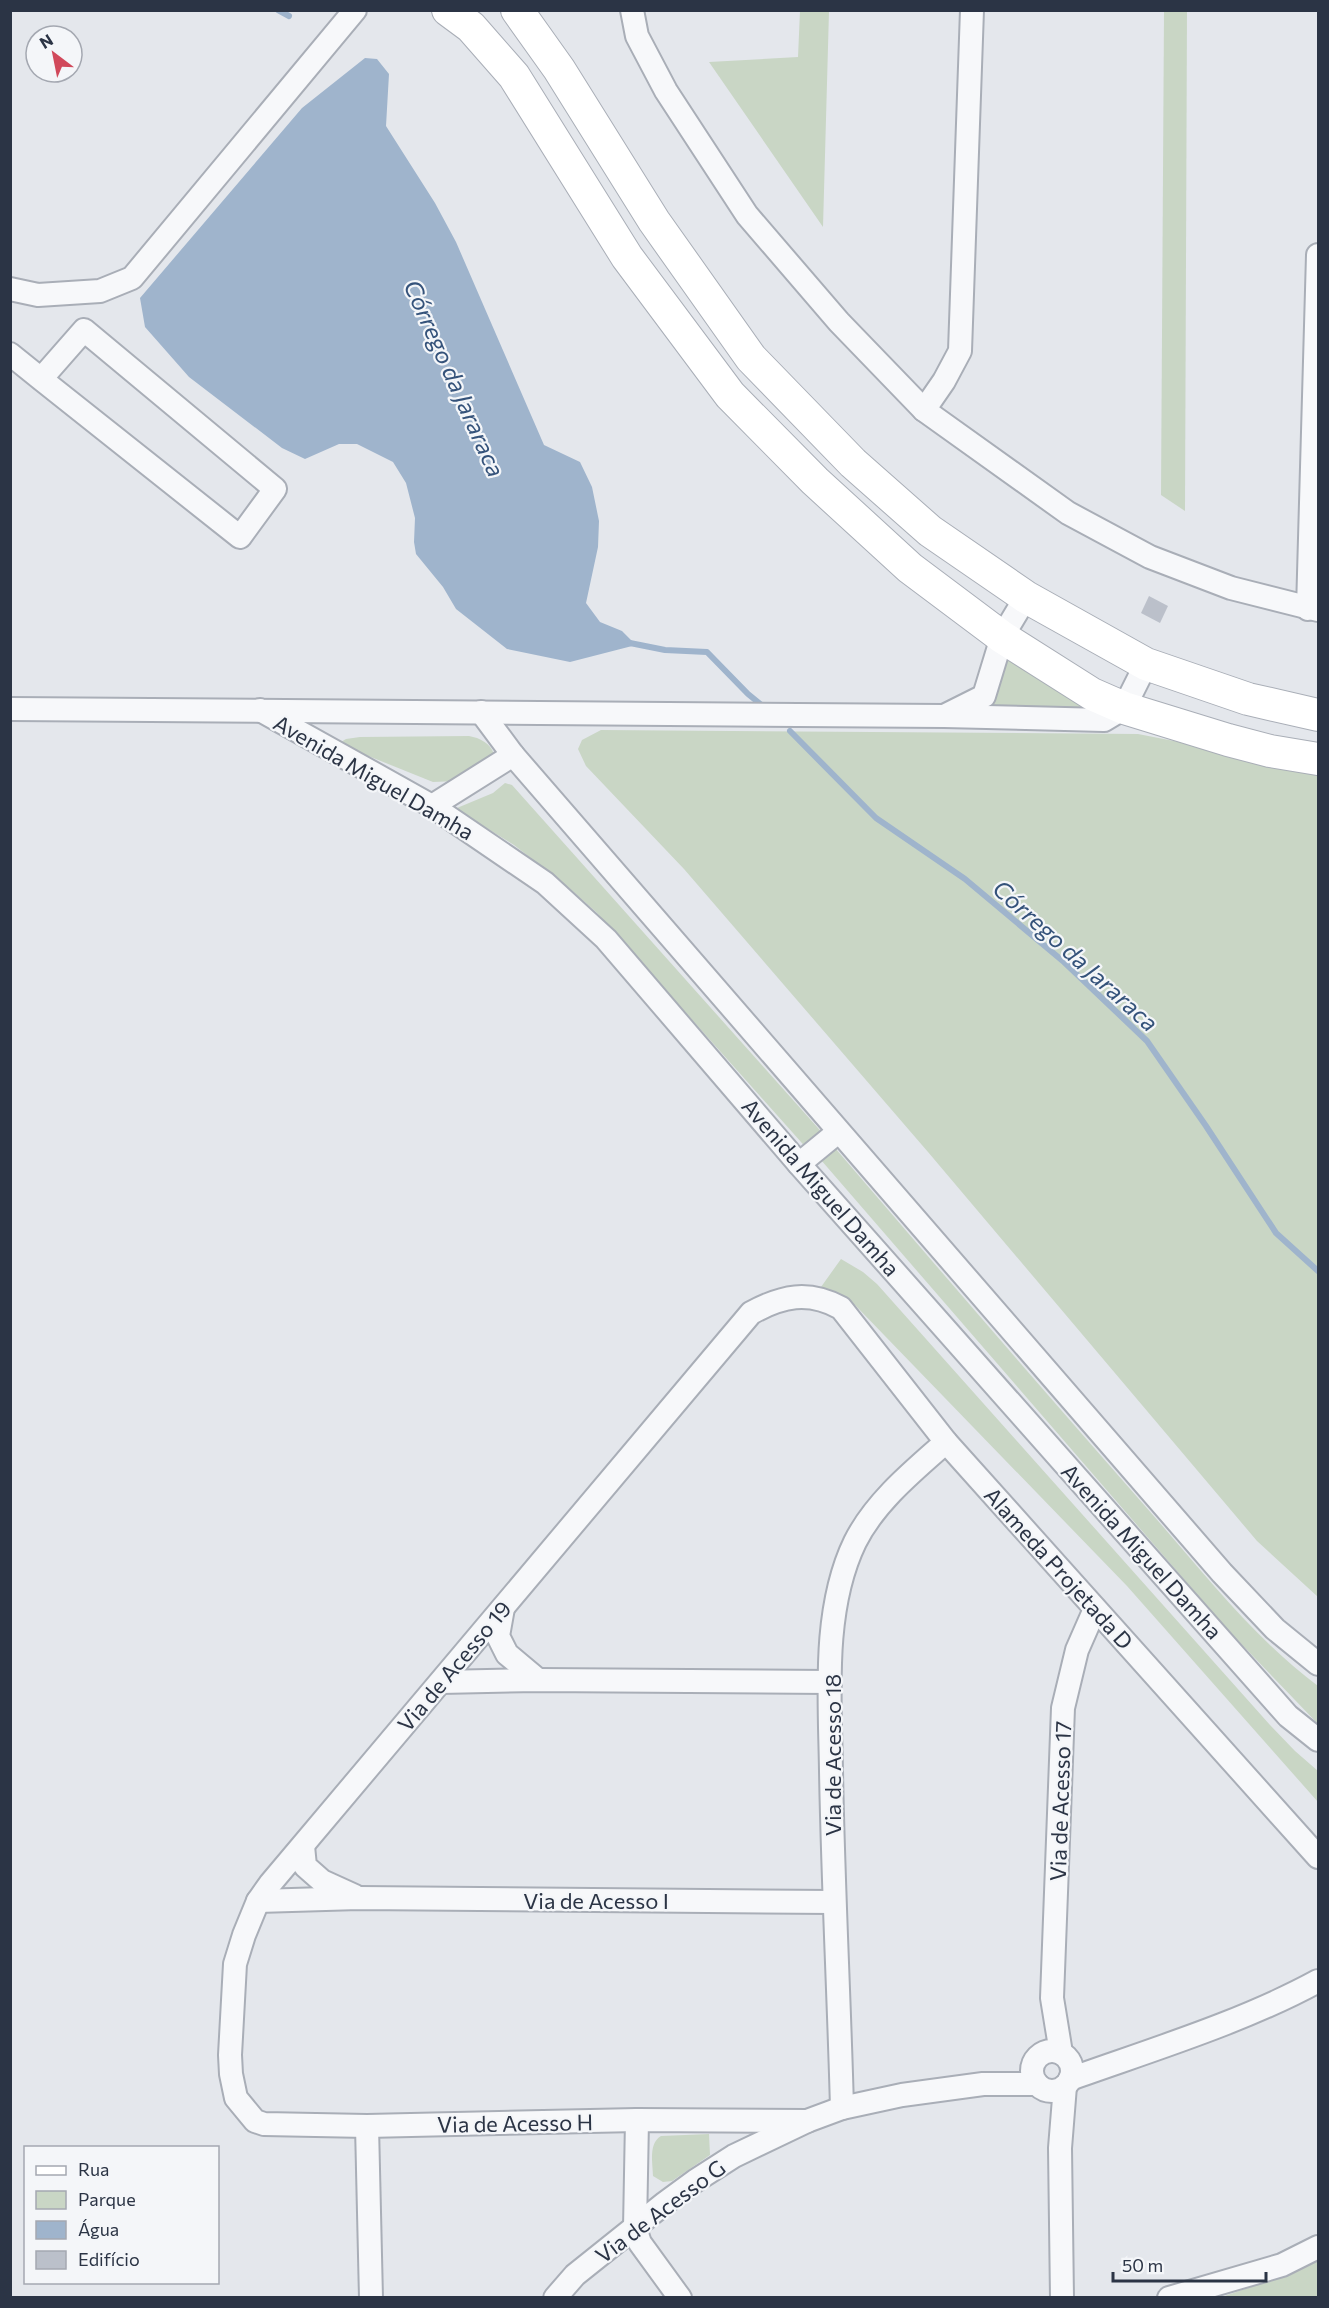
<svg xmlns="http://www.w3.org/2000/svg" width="1329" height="2308" font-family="Commissioner,sans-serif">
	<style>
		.green { fill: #c9d6c5 }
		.water { fill: #9fb4cc }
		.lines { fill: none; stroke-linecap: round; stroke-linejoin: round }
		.stream { stroke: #9fb4cc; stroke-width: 6 }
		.building { fill: #bbc0ca }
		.street-casing { stroke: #a9aeb7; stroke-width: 26 }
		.secondary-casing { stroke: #a9aeb7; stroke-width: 34 }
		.street { stroke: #f7f8fa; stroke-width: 22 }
		.secondary { stroke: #fff; stroke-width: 32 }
		.labels { text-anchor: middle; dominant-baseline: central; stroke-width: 4.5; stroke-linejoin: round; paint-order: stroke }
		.street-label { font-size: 22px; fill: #2b3445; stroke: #f4f6f9 }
		.water-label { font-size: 24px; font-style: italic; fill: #34527a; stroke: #f4f6f9 }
	</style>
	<rect width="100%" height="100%" fill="#e4e7ec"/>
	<g class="green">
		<polygon points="800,11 829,11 823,227 709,62 798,57"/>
		<polygon points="1164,11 1187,11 1185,511 1161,495"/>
		<polygon points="1015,659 1102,708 996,711 986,705 1005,661"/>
		<polygon points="601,730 1138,734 1318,769 1318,1597 1257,1541 928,1152 684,869 586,766 578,749 582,740"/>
		<path d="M469,736C480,738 490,743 494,754L458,781L433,782L341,745V742L346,739L360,737Z"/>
		<polygon points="505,783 512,785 826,1137 809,1151 596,912 569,888 514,845 462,813 457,808 493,793"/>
		<path d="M835,1148C938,1268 1041,1388 1145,1506C1200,1568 1252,1637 1318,1686V1724L1227,1629L821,1160Z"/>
		<polygon points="841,1259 863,1272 877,1284 1270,1725 1295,1751 1318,1771 1318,1802 1127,1586 855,1305 821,1287"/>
		<path d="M709,2134L710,2155L672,2181L663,2182L653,2176C653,2163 648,2144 661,2136Z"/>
		<polygon points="1318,2260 1318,2297 1219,2298 1271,2280"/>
	</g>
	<polygon class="water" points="365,58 377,59 389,74 386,126 435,203 456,242 544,445 580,462 592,487 599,521 598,547 586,603 600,622 622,631 636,645 570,662 507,649 456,609 443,587 416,554 414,542 415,518 406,483 393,462 357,444 339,444 305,459 282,448 189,377 145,327 140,298 302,108"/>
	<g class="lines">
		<g class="stream">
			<polyline points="278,10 289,16"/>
			<polyline points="630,643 665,650 707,652 748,694 764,707"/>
			<polyline points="790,731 876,818 965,879 1064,962 1147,1041 1206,1126 1276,1233 1318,1271"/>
		</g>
	</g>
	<polygon class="building" points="1149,596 1168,606 1160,623 1141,613"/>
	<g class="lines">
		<g class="street-casing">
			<g id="street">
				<polyline points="632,10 637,36 666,91 747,215 839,322 924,410 1068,513 1150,557 1231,588 1318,610"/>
				<polyline points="10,289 38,295 100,291 132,278 355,10"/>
				<polyline points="10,354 41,379 240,537 275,489 84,330 41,379"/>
				<polyline points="924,410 944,381 960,351 972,10"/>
				<polyline points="1308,609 1318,255"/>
				<polyline points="10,709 944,716 1104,720 1124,708 1146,664"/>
				<polyline points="260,710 432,806 545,883 606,939 799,1164 1288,1716 1318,1740"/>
				<polyline points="481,712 513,755 1222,1573 1275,1629 1318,1664"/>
				<polyline points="946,715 984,696 1002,637 1026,597"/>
				<polyline points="432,806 513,755"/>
				<polyline points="799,1164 838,1132"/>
				<polyline points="503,1608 498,1636 507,1654 538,1680"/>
				<polyline points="441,1682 538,1680 830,1682"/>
				<polyline points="303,1846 305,1866 322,1881 355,1896"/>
				<polyline points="258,1901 359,1898 833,1902"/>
				<circle cx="1052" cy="2071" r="20"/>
				<polyline points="1061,2053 1052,1998 1063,1708 1077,1650 1095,1609"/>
				<path d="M1070,2079C1151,2050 1243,2022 1318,1981"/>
				<path d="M842,2108C839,1996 833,1884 831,1771C830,1698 822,1610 855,1542C875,1502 913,1471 946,1442"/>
				<polyline points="637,2120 635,2228 640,2243 680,2298"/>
				<path d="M807,2121L637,2120L367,2126L264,2124L255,2121L236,2098L231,2074L230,2055L235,1964L244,1935L258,1901L270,1884L751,1313C782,1296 808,1290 841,1308L946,1442L1318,1857"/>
				<polyline points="367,2126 371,2298"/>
				<polyline points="555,2298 575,2275 665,2203 695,2181 734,2156 807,2121 842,2108 902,2095 983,2084 1037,2084"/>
				<polyline points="1062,2298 1060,2148 1065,2086"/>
				<polyline points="1169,2298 1282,2265 1318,2247"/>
			</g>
		</g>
		<g class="secondary-casing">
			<g id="secondary">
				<polyline points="448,10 471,27 514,76 627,257 730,395 815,481 910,568 1002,637 1092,694 1124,708 1228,740 1270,751 1318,759"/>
				<polyline points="517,10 559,69 654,221 751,358 853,463 930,531 1026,597 1146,664 1248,699 1318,715"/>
			</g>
		</g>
		<use href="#street" class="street"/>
		<use href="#secondary" class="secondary"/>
	</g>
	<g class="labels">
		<g class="street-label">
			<text transform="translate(374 777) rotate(30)">Avenida Miguel Damha</text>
			<text transform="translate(821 1187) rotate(49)">Avenida Miguel Damha</text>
			<text transform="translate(1142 1551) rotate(48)">Avenida Miguel Damha</text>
			<text transform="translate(1059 1568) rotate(48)">Alameda Projetada D</text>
			<text transform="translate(454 1666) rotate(-50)">Via de Acesso 19</text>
			<text transform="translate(832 1755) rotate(-90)">Via de Acesso 18</text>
			<text transform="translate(1060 1801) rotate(-88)">Via de Acesso 17</text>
			<text x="596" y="1900">Via de Acesso I</text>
			<text transform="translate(515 2123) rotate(-1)">Via de Acesso H</text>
			<text transform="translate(660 2211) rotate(-37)">Via de Acesso G</text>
		</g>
		<g class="water-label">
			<text transform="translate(455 378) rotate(66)">Córrego da Jararaca</text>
			<text transform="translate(1076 955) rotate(42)">Córrego da Jararaca</text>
		</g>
	</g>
	<rect width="1329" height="2308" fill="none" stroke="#2b3445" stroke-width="24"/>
	<rect x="24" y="2146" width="195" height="138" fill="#f4f6f9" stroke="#a4a8b1" stroke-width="1.5"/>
	<rect x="36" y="2166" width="30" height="9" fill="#ffffff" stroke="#a4a8b1" stroke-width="1.5"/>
	<text x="78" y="2176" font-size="18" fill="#2b3445">Rua</text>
	<rect x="36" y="2191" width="30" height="18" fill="#c9d6c5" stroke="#a4a8b1" stroke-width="1.5"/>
	<text x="78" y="2206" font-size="18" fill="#2b3445">Parque</text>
	<rect x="36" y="2221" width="30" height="18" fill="#9fb4cc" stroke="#a4a8b1" stroke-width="1.5"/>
	<text x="78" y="2236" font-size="18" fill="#2b3445">Água</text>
	<rect x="36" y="2251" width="30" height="18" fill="#bbc0ca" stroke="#a4a8b1" stroke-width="1.5"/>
	<text x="78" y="2266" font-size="18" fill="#2b3445">Edifício</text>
	<g transform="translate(54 54) rotate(328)"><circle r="28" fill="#f4f6f9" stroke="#a4a8b1" stroke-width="1.5"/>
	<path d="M0-4.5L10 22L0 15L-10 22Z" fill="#d1495b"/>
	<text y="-9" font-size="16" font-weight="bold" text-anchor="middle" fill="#2b3445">N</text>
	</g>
	<path d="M1113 2272v9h153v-9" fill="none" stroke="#2b3445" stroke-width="3"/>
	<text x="1122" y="2272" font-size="18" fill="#2b3445" stroke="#f4f6f9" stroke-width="4.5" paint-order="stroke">50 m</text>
</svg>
